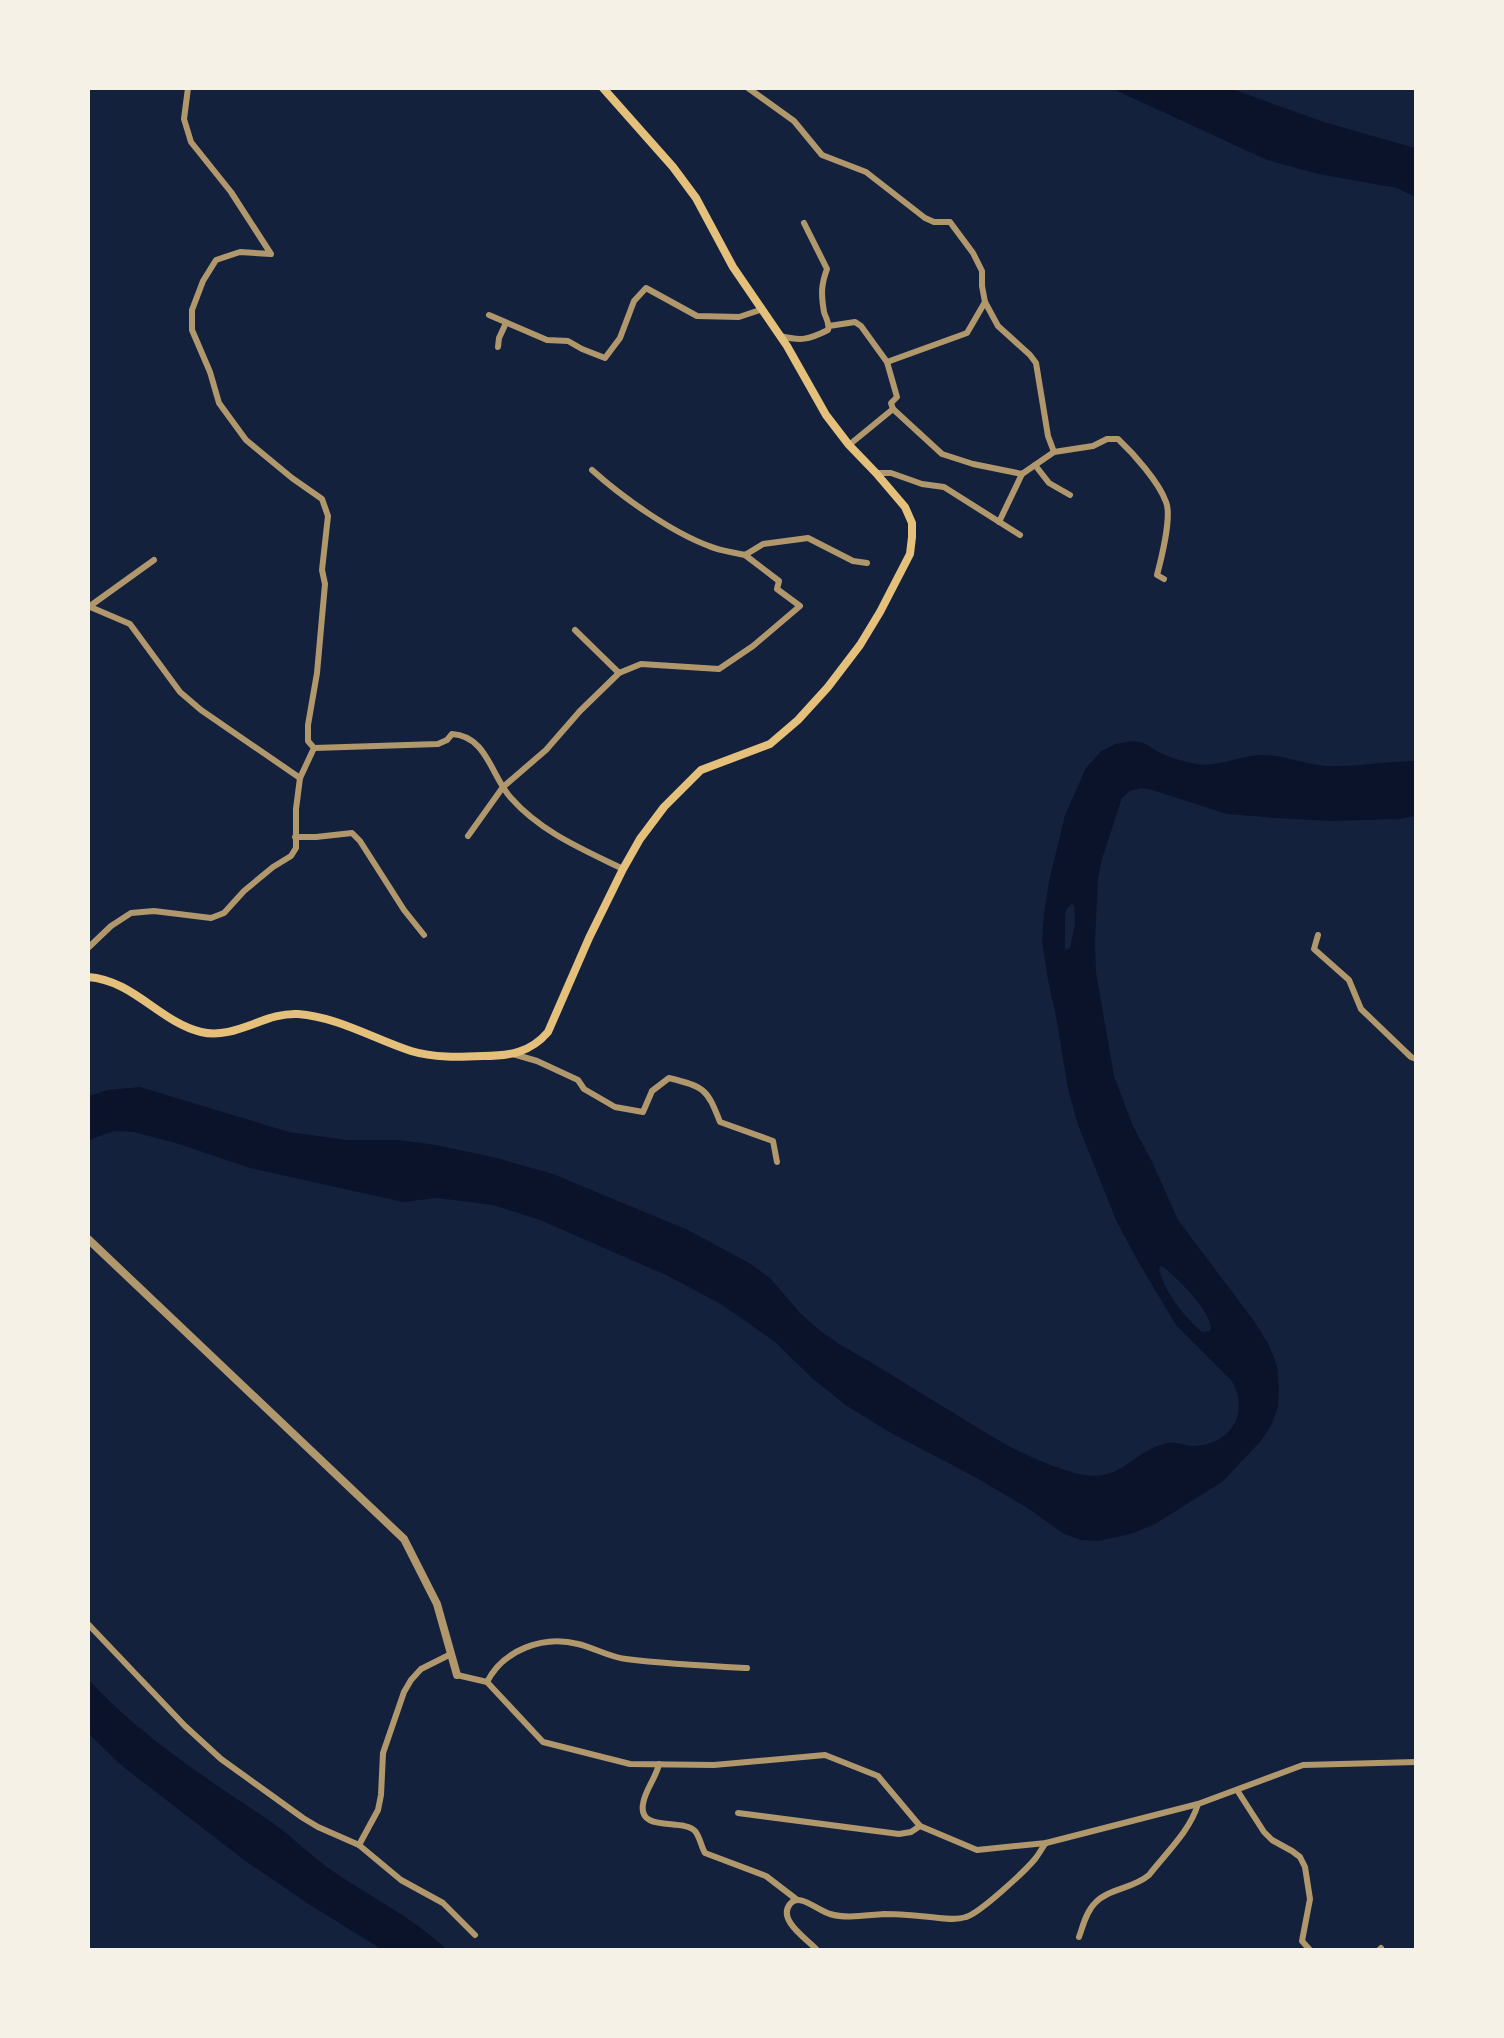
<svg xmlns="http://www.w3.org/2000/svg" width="1504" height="2038" font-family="Helvetica,sans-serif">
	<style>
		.water { fill: #0b132b; fill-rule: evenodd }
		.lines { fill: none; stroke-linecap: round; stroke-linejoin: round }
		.minor { stroke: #b1986c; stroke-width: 6 }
		.tertiary { stroke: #b1986c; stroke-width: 8 }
		.secondary { stroke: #e5c07b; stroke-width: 8 }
	</style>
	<rect width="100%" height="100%" fill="#14213d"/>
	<g class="water">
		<polygon points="1113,89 1232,89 1324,122 1415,148 1415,197 1397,188 1318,174 1267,160"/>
		<path d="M1132,741C1148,743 1145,744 1157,751C1168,757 1184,762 1197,764C1220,767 1238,756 1260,755C1281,754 1306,765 1328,766C1357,767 1386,761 1416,761L1415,816L1400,819L1332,821L1274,818L1227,814L1149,789L1141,788L1130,791L1122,798L1102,859L1098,878L1095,942L1096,972L1114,1076L1133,1126L1152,1162L1178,1220L1254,1321L1269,1345L1277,1365L1279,1388L1278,1407L1271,1426L1260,1442L1222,1482L1155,1524L1134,1533L1099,1541L1081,1540L1064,1534L1029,1509L975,1477L891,1433L847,1406L813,1379L774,1341L719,1303L668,1276L540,1220L493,1205L437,1198L403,1202L250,1168L179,1144L134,1132L114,1131L89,1140V1096L108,1090L140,1087L289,1132L347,1140H399L436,1145L497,1158L553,1174L688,1230L751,1264L771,1279L799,1312L818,1329L839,1344C877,1365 912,1388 949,1410C988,1435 1030,1461 1075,1473C1123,1485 1128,1453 1167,1443C1176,1441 1185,1446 1194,1446C1231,1445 1251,1412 1231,1380L1176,1325L1136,1258L1116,1220L1078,1125L1068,1089L1056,1016L1048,980L1042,940L1044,913L1049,882L1065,815L1086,768L1101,751L1116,744ZM1072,904L1074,906L1075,924L1070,948L1065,950V914L1067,908ZM1161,1266L1165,1268C1177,1279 1216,1315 1210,1331L1202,1332C1184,1316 1165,1293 1159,1269Z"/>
		<path d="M88,1679C140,1736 206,1778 270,1821C293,1837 312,1857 334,1872C371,1897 415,1919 446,1949H381L307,1903L244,1860L121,1765L89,1734Z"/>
	</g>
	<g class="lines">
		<g class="minor">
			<polyline points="748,88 794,121 822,155 866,172 925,218 934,222 950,222 973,253 982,271 982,286 985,302 998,326 1030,355 1036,363 1048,436 1054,452"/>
			<polyline points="489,315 547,340 568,341 582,349 605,358 620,338 634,301 646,288 697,316 739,317 760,310"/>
			<polyline points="829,326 855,322 861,326 887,362 897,397 891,403 893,409"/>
			<path d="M780,336C801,341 808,340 828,330C830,323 826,319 824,312C821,294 821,285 827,269L804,223"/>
			<polyline points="498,347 499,338 506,323"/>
			<polyline points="887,362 967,333 985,302"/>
			<path d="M849,445L893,409L942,454L973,464L1022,474L1054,452L1093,446L1107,439H1118C1133,453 1159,482 1166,502C1172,516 1161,560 1157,575L1164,579"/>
			<polyline points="1035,465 1049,483 1070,495"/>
			<path d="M592,470C622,497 671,532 709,546C720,551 733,552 745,555L763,544L808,538L853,561L867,563"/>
			<polyline points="876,473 891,473 922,484 944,487 1020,535"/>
			<polyline points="999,522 1022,474"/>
			<polyline points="88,606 130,624 180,692 201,710 300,778"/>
			<polyline points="90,606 154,560"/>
			<polyline points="575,630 619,673"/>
			<path d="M314,748L438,744L447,740L452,734C487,736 491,776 511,798C541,832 582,849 623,869"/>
			<polyline points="468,836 503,787 546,750 580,711 619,673 641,664 719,669 753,646 800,606 777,589 779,581 745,555"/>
			<polyline points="295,837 316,837 352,833 360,841 404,910 424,935"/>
			<polyline points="1318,935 1314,949 1349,980 1361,1009 1411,1057 1416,1059"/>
			<polyline points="88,948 111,926 131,913 154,911 211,918 224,913 244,891 273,867 291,856 296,848 296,809 300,778 314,748 308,741 308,725 317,673 325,584 322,570 328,516 322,499 292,478 246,440 219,403 210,372 192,330 192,310 203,281 216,260 240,252 271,254 231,192 191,142 184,119 188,88"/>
			<path d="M513,1054L537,1061L578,1080L584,1089L615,1107L643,1112L652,1091L669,1078C704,1087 707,1088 720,1122L773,1141L777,1162"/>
			<polyline points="88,1624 185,1726 221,1759 303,1818 318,1827 359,1845 401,1880 443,1903 475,1935"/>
			<polyline points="457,1675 487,1682 543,1742 630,1764 714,1765 825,1755 878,1776 920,1826 977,1850 1046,1843 1198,1804 1303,1765 1416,1762"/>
			<path d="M487,1682C503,1650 543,1635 578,1644C595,1648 609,1657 626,1659C666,1664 707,1666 747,1668"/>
			<path d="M659,1764C656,1778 645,1790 643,1804C638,1833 683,1818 695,1831C700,1837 701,1846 705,1853L766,1876L796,1899"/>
			<polyline points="1237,1790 1264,1832 1272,1840 1292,1851 1300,1857 1305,1867 1310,1899 1302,1941 1310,1950"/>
			<polyline points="738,1813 899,1834 911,1832 920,1826"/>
			<polyline points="359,1845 378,1810 381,1795 383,1753 404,1692 411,1680 421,1669 451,1654"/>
			<path d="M1079,1937C1083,1926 1086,1912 1095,1903C1109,1888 1133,1889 1149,1875C1166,1853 1190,1831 1198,1804"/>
			<path d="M817,1950C807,1939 777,1920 790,1904C799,1892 818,1911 830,1914C847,1919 867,1915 884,1914C903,1914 921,1916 939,1918C948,1919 957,1920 966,1917C980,1913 1025,1871 1035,1859C1039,1854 1042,1848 1046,1843"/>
			<polyline points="1379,1950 1381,1948"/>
		</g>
		<polyline class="tertiary" points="88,1239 404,1539 437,1604 457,1675"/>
		<path class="secondary" d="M88,977C133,980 160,1022 201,1032C235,1040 265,1012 298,1014C338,1017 374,1039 411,1051C434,1058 459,1057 483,1056C509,1056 530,1053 548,1032L589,938L623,869L640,839L664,807L701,770L770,744L798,720L828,687L860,645L880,612L910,554L912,537V523L905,507L876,473L849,445L826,415L787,346L733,267L696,198L673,167L603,88"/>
	</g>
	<rect width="1504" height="2038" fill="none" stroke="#f6f1e7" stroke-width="180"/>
</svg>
